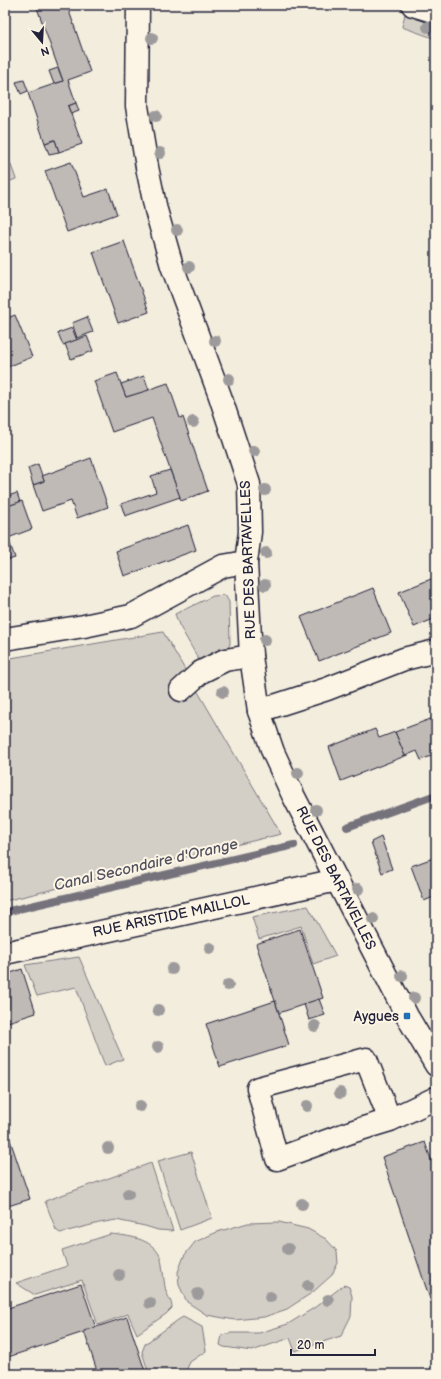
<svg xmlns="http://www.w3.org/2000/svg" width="441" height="1379" font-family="'Balsamiq Sans',sans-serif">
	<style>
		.green { fill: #d4cfc6; stroke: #7b7880 }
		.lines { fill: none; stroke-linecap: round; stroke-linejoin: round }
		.stream { stroke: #75727b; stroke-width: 8 }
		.building { fill: #bfbab6; stroke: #22223b }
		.minor-casing { stroke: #22223b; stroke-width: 25 }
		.minor { stroke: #fcf5e5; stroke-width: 22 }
		.tree { fill: #9d9a9b }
		.poi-dot { fill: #1f6fb2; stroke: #fcf5e5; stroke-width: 1.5 }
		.labels { text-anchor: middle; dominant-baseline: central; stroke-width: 4; stroke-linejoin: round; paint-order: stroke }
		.street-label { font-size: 14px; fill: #22223b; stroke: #fcf5e5 }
		.poi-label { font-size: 14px; fill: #22223b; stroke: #fcf5e5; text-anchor: end }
		.water-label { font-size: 15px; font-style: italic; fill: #525160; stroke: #fcf5e5 }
	</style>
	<rect width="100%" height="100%" fill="#f3edde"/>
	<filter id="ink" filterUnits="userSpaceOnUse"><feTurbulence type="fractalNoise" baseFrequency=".025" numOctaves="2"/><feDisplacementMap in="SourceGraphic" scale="8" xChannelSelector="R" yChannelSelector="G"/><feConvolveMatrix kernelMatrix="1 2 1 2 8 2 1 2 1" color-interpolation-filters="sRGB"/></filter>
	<g filter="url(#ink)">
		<g class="green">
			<polygon points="405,14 436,26 436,39 402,27"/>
			<polygon points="5,149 16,179 5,183"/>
			<polygon points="225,595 229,602 230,644 228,648 199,660 179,625 175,614 213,596"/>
			<polygon points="163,632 281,834 5,901 5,659"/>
			<polygon points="308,906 336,956 313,964 301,926 259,939 252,917"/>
			<polygon points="79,957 123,1059 105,1066 76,987 37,996 25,965"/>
			<polygon points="191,1152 212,1218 180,1230 158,1161"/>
			<polygon points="151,1163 173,1231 158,1230 145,1226 116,1220 99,1223 60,1233 56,1230 45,1201"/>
			<polygon points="279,1222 308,1229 326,1239 337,1251 338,1263 332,1275 313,1292 287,1309 264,1317 235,1320 207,1315 187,1302 179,1285 178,1272 184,1256 195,1242 217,1232 248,1223"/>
			<path d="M111,1234C129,1236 151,1238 160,1256C162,1260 164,1281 165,1287C166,1295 172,1300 172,1308L166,1314L137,1334L128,1314L98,1325L82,1280L35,1295L16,1283L67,1266L62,1250Z"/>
			<polygon points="344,1285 349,1287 352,1296 351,1316 341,1336 295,1351 290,1338 252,1351 224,1347 220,1345 222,1335 230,1333 259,1333 288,1324 314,1308"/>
			<polygon points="183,1317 202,1327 206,1351 190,1362 185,1373 149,1374 142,1352 145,1344 178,1320"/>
		</g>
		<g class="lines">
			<g class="stream">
				<polyline points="347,827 436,795"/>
				<polyline points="5,912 294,845"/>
			</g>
		</g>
		<g class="building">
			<polygon points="36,5 67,5 90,72 68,80 76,103 68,106 82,144 59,152 55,140 45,143 28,93 63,81"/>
			<polygon points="58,68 63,81 54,84 49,71"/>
			<polygon points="24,80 28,91 21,94 16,82"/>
			<polygon points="76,103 79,111 71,114 68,106"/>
			<polygon points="55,140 59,152 49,154 45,143"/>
			<polygon points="71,162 84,197 108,189 117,214 67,232 45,171"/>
			<polygon points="124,241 149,312 118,323 93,252"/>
			<polygon points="15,315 32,357 5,368 5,319"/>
			<polygon points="87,317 93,332 77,338 72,323"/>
			<polygon points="72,328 77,340 63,345 58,333"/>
			<polygon points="87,336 93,351 71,359 65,344"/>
			<polygon points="117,373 126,397 168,383 180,418 183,417 208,491 181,501 152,418 112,432 94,381"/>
			<polygon points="144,376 149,390 126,397 121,384"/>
			<polygon points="91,458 108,507 77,518 71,501 42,511 33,485 44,481 42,476"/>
			<polygon points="38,464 44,481 33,485 28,468"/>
			<polygon points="170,470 180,497 125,516 121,504 156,492 151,476"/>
			<polygon points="17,493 20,502 5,507 5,497"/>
			<polygon points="22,501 32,529 8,538 15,558 5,561 5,507"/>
			<polygon points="188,525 196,550 124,576 116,551"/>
			<polygon points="436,577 436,618 414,627 399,592"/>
			<polygon points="373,588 391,633 319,661 301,617"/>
			<polygon points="436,717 436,754 421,760 417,751 405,756 395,732"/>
			<polygon points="375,729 379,738 395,732 405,756 341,781 329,747"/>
			<polygon points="381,837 392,869 382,873 371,842"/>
			<polygon points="436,857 436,896 424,901 411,866"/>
			<polygon points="300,929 323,998 279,1013 256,944"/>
			<polygon points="22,969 36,1013 5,1023 5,975"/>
			<polygon points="319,999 325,1015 309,1020 304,1004"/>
			<polygon points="275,1001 289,1045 220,1067 206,1024"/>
			<polygon points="5,1125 30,1199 5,1207"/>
			<polygon points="425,1142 436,1174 436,1307 433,1308 382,1157"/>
			<polygon points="81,1284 96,1328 5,1358 5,1309"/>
			<polygon points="127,1317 146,1374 98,1374 84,1331"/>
		</g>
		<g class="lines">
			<g class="minor-casing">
				<g id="minor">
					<polyline points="138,5 137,106 147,167 156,210 172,266 220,396 249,484 250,532 246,562 251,656 259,711 273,752 293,795 407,1016 436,1065"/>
					<polyline points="413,5 436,12"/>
					<polyline points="5,639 84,626 131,616 223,566 246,562"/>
					<polyline points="181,690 201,672 225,660 251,656"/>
					<polyline points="259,711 327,689 404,659 436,651"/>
					<polyline points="5,953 337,880"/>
					<polyline points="390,1120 366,1059 258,1088 277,1159 354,1131 390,1120 436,1098"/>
				</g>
			</g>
			<use href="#minor" class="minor"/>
		</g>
		<g class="tree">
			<circle cx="428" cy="27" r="6"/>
			<circle cx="152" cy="38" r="6"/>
			<circle cx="156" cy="116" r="6"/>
			<circle cx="160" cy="153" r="6"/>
			<circle cx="177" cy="230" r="6"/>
			<circle cx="189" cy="267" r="6"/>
			<circle cx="215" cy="341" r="6"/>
			<circle cx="229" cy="379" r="6"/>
			<circle cx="193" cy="422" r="6"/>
			<circle cx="254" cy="451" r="6"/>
			<circle cx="265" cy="490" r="6"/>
			<circle cx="266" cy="553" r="6"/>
			<circle cx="265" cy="585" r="6"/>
			<circle cx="265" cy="640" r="6"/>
			<circle cx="223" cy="692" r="6"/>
			<circle cx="298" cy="773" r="6"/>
			<circle cx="316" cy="810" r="6"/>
			<circle cx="358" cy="889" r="6"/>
			<circle cx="373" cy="919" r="6"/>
			<circle cx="210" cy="948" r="6"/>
			<circle cx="172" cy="969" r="6"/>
			<circle cx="402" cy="976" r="6"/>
			<circle cx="228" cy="985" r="6"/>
			<circle cx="414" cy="998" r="6"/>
			<circle cx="158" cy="1010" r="6"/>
			<circle cx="315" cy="1026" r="6"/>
			<circle cx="158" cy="1047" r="6"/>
			<circle cx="340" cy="1093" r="6"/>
			<circle cx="140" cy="1106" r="6"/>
			<circle cx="307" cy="1106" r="6"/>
			<circle cx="108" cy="1148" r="6"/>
			<circle cx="128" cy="1194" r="6"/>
			<circle cx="302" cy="1204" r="6"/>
			<circle cx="288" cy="1249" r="6"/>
			<circle cx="119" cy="1275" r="6"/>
			<circle cx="308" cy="1286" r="6"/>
			<circle cx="198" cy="1294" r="6"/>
			<circle cx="270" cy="1297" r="6"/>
			<circle cx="328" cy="1300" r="6"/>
			<circle cx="150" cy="1303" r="6"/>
		</g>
	</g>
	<rect class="poi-dot" x="403" y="1012" width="8" height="8" rx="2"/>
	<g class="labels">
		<g class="street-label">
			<text transform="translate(248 560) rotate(-92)">RUE DES BARTAVELLES</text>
			<text transform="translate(336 878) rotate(63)">RUE DES BARTAVELLES</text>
			<text transform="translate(171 916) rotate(-12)">RUE ARISTIDE MAILLOL</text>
		</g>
		<g class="poi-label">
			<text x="399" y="1016">Aygues</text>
		</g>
		<g class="water-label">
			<text transform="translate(146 865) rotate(-13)">Canal Secondaire d'Orange</text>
		</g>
	</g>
	<rect width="441" height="1379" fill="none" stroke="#fcf5e5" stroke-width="20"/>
	<rect x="10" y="10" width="421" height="1359" fill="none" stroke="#22223b" stroke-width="1.5" filter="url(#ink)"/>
	<g transform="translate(42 42) rotate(162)" stroke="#fcf5e5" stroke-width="3" paint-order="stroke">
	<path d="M0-3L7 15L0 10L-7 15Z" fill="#22223b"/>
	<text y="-6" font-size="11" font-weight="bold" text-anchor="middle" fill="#22223b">N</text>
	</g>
	<path d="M291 1349v6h84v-6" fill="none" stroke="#22223b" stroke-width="2"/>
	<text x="297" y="1349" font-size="12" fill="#22223b" stroke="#fcf5e5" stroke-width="3" paint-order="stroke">20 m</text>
</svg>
